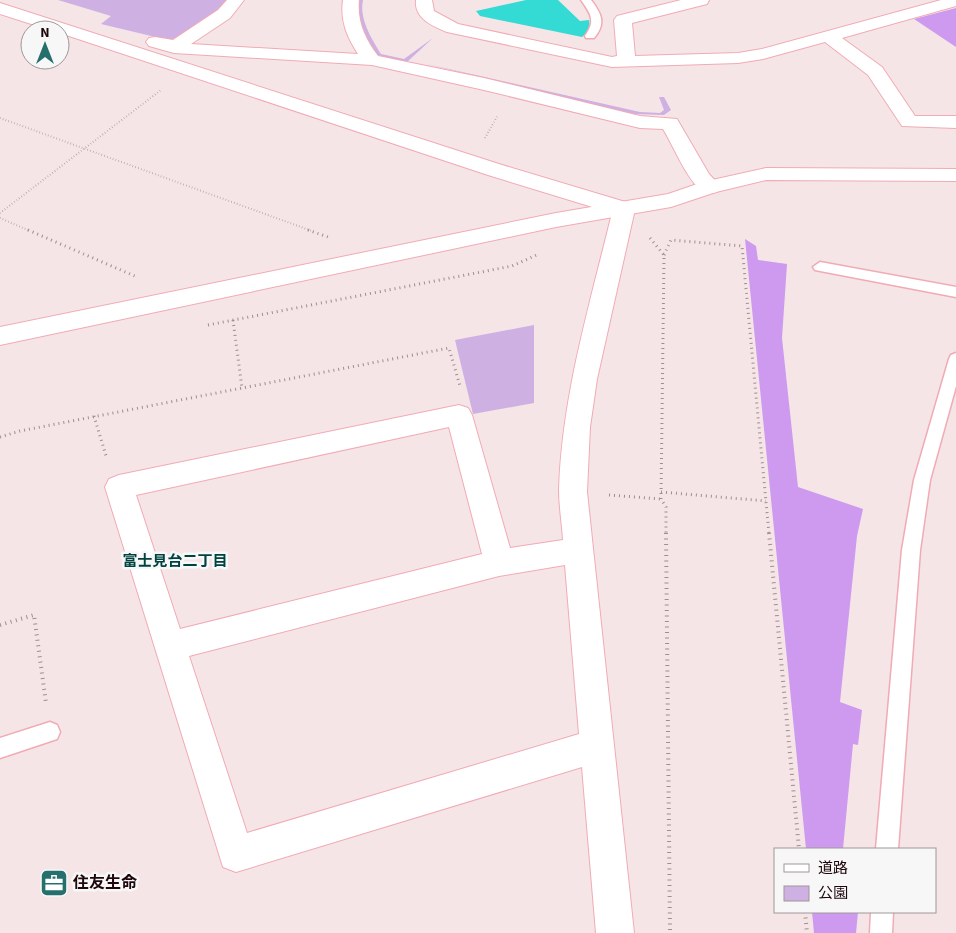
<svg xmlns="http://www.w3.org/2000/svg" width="956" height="933" font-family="'Source Sans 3','Noto Sans JP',sans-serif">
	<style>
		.green { fill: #ceb0e3 }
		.forest { fill: #cd9aef }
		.water { fill: #33dbd4 }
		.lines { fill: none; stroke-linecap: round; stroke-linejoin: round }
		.lane-casing { stroke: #f1abb4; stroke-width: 3 }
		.street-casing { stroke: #f1abb4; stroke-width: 2 }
		.secondary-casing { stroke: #f1abb4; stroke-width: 2 }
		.path-far2 { stroke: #a08d90; stroke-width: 2; stroke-dasharray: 0.5 2.5; stroke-linecap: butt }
		.path-far1 { stroke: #a08d90; stroke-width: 3; stroke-dasharray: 1 4; stroke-linecap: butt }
		.path { stroke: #a08d90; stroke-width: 4; stroke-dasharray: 1 4.5; stroke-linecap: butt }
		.lane { fill: #fff; fill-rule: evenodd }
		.street { fill: #fff; fill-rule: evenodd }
		.secondary { fill: #fff; fill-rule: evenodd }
		.labels { text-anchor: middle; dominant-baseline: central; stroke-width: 5; stroke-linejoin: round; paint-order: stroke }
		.neighbourhood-label { font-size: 15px; font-weight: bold; fill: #004240; stroke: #f7f7f7 }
		.near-poi-label { font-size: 16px; font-weight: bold; fill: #1e070b; stroke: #f7f7f7; text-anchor: start }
	</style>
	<rect width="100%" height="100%" fill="#f5e5e7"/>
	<g class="green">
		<path d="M58,0H227C215,15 187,38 168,40L101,24L111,16Z"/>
		<path d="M359,0H363C359,18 371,38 381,54L404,59L433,38L407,62L377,55C367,39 356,19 359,0Z"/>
		<polygon points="422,63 640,112 660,113 664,110 659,97 664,97 671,110 664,115 633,114"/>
		<polygon points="534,325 534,403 473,414 455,340"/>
	</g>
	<g class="forest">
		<polygon points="956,8 956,47 914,19"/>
		<polygon points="745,239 756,246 758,260 787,264 782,338 798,487 863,509 857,536 840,702 862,710 858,745 853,744 843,849 806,849"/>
		<polygon points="812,912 858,912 856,933 814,933"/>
	</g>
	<polygon class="water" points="526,0 558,0 580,21 589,20 590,30 582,37 480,16 476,11"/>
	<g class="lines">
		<g class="lane-casing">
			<g id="lane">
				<path d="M581,0H591C602,14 606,24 594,38H586L585,36C596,21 591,14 581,0Z"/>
				<polygon points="820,262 956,287 956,297 815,270 813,267"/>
				<polygon points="956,353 956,386 930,480 920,550 898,849 876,849 902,550 914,480 949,359 951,355"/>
				<polygon points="50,722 57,725 60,732 57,739 0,758 0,738"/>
				<polygon points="871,912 893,912 892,933 870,933"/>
			</g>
		</g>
		<g class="street-casing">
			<g id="street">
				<path d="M227,0H244L230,18L191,44L358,54C347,37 340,21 343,0H359C357,22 365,39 378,56L484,78L640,116L677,119L709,174L721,187L717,192C712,193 707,194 702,191C687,180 673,145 663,129L640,128L484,90L372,65L174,53L149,46L146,42L149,38L155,37L173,40L218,10Z"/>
				<path d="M416,0H432L434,11L458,24L612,57L617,56L614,20L617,16L681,0H709L707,4L632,23L635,56L738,53L762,49L941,0H956V6L842,38L882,67L915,116H956V128L902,126L868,75L825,42L763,59L738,63L612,67L447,32C432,26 414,18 416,0Z"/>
				<path d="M0,3L502,165L632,204L635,209L597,379L590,427L587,492L634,933H596L582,767L236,872L223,867L105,487L109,479L119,475L459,405L468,408L472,415L510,548L563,540C562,523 559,506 559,490C562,395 590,304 612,213L488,175L60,33V30H50L0,14ZM449,427L482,554L180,629L136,495ZM565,565L579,734L247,833L189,656L499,576Z"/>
			</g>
		</g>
		<g class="secondary-casing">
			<polygon id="secondary" points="766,168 956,169 956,181 766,180 716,192 671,207 556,227 0,345 0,327 556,213 668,194 703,182"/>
		</g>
		<g class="path-far2">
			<polyline points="0,118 312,231"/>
			<polyline points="485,138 498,115"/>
			<polyline points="0,213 161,90"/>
			<polyline points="0,218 30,231"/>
		</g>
		<g class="path-far1">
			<polyline points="28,230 137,277"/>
			<polyline points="308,230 328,237"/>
			<polyline points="650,238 664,255 661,499 666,507 666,534"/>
			<polyline points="664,255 671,240 742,246 769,534"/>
			<polyline points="233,320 242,388"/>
			<polyline points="208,325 512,266 539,254"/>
			<polyline points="94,416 107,459"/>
			<polyline points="0,437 20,431 449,348 460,386"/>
			<polyline points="661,492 766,501"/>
			<polyline points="609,495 661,499"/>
		</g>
		<g class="path">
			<polyline points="666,533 670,933"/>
			<polyline points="769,533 799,849"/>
			<polyline points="0,625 34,615 46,703"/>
			<polyline points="805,912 807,933"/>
		</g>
		<use href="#lane" class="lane"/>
		<use href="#street" class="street"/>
		<use href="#secondary" class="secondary"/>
	</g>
	<defs>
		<g id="office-square" transform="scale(1.4375)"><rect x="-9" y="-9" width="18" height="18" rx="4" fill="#256f6c" stroke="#f7f7f7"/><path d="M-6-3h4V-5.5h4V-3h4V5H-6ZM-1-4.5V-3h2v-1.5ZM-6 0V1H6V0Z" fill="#fff"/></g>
	</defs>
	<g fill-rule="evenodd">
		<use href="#office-square" x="54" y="883"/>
	</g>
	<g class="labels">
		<g class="neighbourhood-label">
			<text x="175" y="561">富士見台二丁目</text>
		</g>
		<g class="near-poi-label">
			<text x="73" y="883">住友生命</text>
		</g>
	</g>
	<rect x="774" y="848" width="162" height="65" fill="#f7f7f7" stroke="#a09799"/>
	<rect x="784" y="864" width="25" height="8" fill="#ffffff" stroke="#a09799"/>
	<text x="818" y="873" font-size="15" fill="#1e070b">道路</text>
	<rect x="784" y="886" width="25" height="15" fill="#ceb0e3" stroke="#a09799"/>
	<text x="818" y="898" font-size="15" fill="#1e070b">公園</text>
	<g transform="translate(45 45)"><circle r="24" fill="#f7f7f7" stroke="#a09799"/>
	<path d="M0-4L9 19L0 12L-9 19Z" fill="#256f6c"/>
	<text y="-8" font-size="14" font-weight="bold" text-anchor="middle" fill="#1e070b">N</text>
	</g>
</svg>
